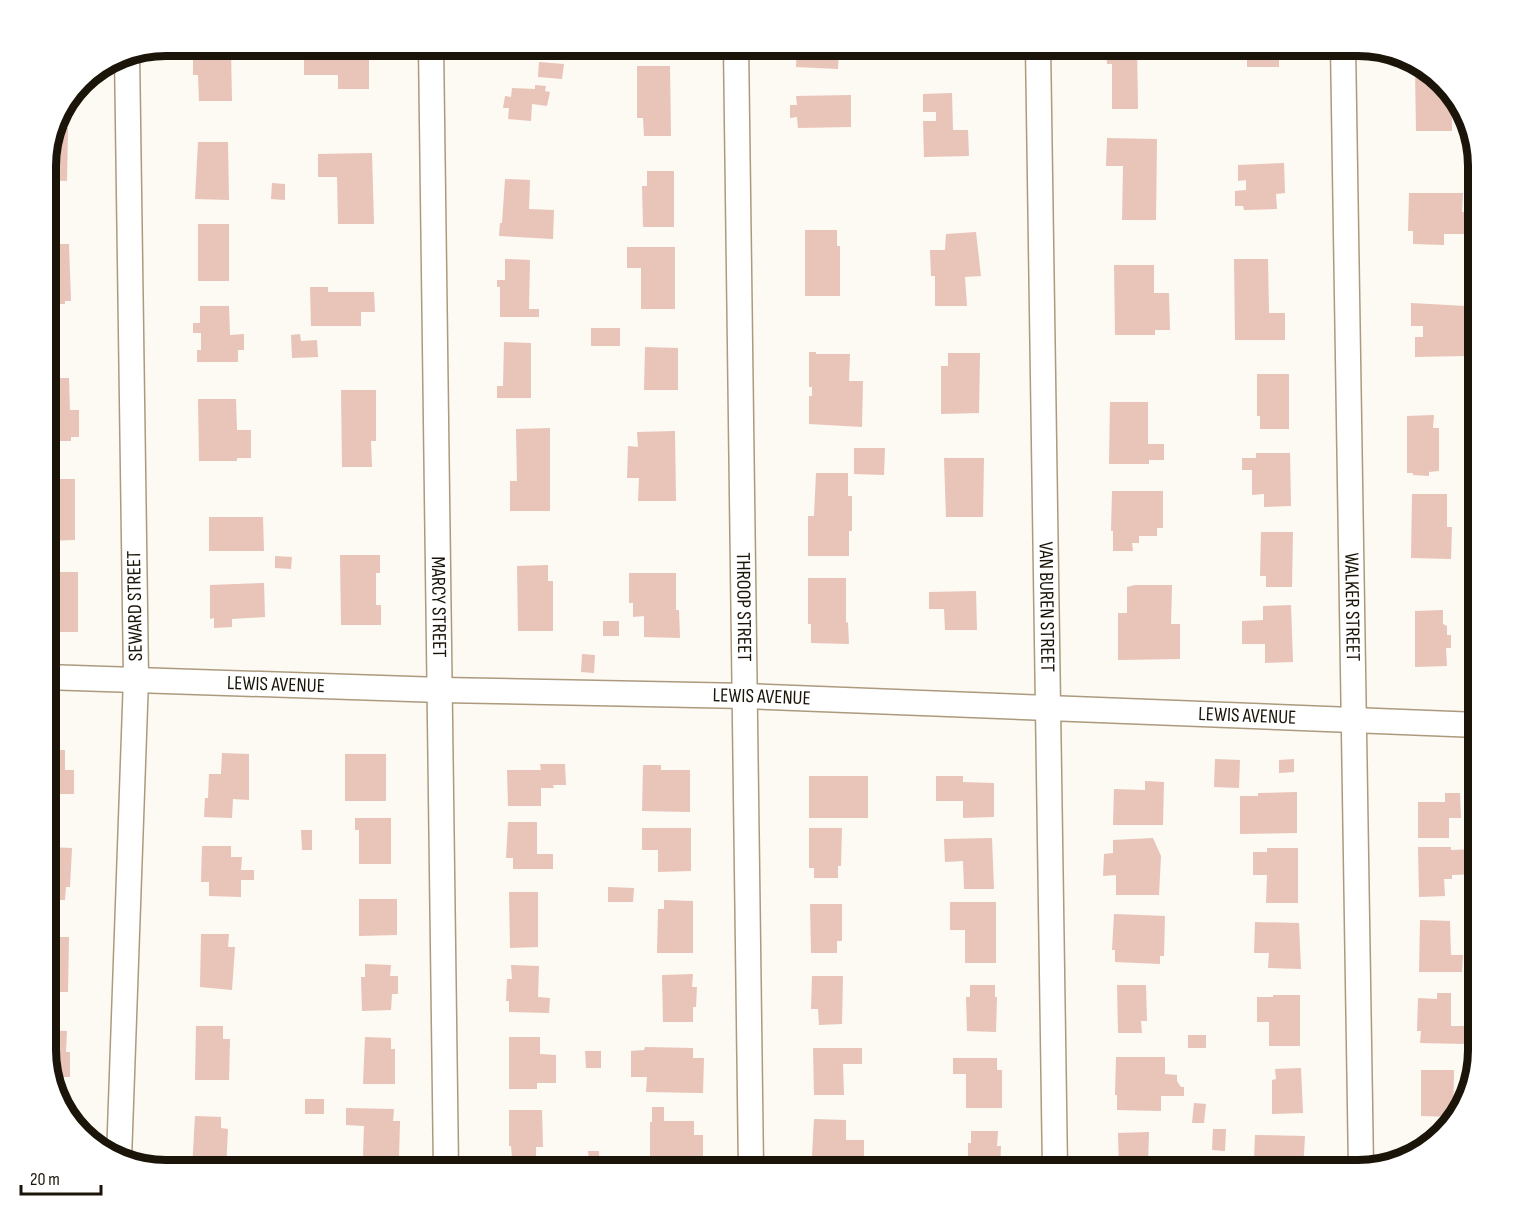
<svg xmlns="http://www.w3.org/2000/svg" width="1523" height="1215" font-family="'Sofia Sans Condensed',sans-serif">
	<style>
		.building { fill: #e9c4b8 }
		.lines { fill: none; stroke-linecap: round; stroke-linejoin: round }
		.street-casing { stroke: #ac9a7d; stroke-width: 27 }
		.street { stroke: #fff; stroke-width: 24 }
		.labels { text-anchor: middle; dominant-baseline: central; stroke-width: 4.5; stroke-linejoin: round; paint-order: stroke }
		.street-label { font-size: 20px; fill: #1b1409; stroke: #fff }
		.rim { fill: none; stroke: #1b1409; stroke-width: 8 }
	</style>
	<rect width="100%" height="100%" fill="#fdf9f3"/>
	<g class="building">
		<polygon points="195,45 222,45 222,50 231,50 232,101 199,101 198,75 193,75 193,54 195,52"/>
		<polygon points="304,45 369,45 369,89 338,89 338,75 304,75"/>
		<polygon points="797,45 839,46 838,69 796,67"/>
		<polygon points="1106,45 1137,45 1138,109 1112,109 1112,64 1107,64"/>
		<rect x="1247" y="45" width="32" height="22"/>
		<polygon points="539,62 564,64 562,79 538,77"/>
		<polygon points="637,66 670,66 671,136 644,136 643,118 637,118"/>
		<polygon points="1415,67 1424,67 1437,75 1458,103 1452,103 1452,131 1416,131"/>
		<polygon points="535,85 546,86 545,91 550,92 547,106 532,104 531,121 508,119 509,108 503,108 505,96 511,97 512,88 535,89"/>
		<polygon points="952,93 953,130 968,130 969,156 924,157 923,121 936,121 936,112 923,112 923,94"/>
		<polygon points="851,95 851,127 798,128 797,117 790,118 790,105 797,105 796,96"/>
		<polygon points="53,128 68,128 67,181 45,180 45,158"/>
		<polygon points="1107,138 1157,139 1156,220 1122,220 1123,166 1106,166"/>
		<polygon points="198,142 228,142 229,200 195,199"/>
		<polygon points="372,153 374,224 338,224 337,177 318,177 318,154"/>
		<polygon points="1284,163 1285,193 1276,194 1277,209 1244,210 1243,206 1235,206 1235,191 1246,190 1246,180 1238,181 1238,165"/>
		<polygon points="647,171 674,171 674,227 643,227 642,186 647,186"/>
		<polygon points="505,179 530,180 529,209 554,210 553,239 499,236 500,223 502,223"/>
		<polygon points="272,183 285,184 285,200 271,199"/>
		<polygon points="1409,193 1463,193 1462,212 1467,212 1466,234 1444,234 1444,245 1413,244 1413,231 1408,231"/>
		<rect x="198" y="224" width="31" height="57"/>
		<polygon points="805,230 837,230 837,246 840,246 840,296 805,296"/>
		<polygon points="976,232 981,276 965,277 967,306 935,306 935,276 931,276 930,250 945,250 946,234"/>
		<polygon points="45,244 69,244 71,301 65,301 65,304 45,304"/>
		<polygon points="627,247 675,247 675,309 641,309 641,268 627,268"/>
		<polygon points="505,259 530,260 529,309 539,309 539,317 500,317 500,287 497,287 497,280 505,280"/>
		<polygon points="1234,259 1268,259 1269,313 1285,313 1285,340 1235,340"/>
		<polygon points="1114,265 1154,265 1154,293 1169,293 1170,330 1155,330 1155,335 1115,335"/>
		<polygon points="310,287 328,287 328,292 374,292 375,312 361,312 361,326 311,326"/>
		<polygon points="1411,303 1466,306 1465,356 1415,357 1415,337 1423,337 1423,326 1411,326"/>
		<polygon points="200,306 229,306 230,335 244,334 244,350 238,350 238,362 197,362 197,350 201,350 201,333 193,333 193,323 200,323"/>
		<rect x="591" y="328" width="29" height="18"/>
		<polygon points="300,334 301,341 317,340 318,357 292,358 291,335"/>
		<polygon points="504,342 531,343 531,398 497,398 497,386 503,386"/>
		<polygon points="645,347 678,348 678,390 644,390"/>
		<polygon points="809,352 816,352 816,354 850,354 849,381 863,381 862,427 809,424 809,396 812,396 812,387 809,387"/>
		<polygon points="948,353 980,353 979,413 941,414 941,366 948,366"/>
		<polygon points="1257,374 1289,374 1289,429 1260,429 1260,416 1257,416"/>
		<polygon points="45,378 69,378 70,410 79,410 79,437 71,437 71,441 45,441 45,408 56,407 55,397 45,397"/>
		<polygon points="341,390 376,390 376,441 371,441 372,467 342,467"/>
		<polygon points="198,399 236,399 237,430 251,430 251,458 237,458 237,461 199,461"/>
		<polygon points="1110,402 1148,402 1148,444 1164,444 1164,460 1149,460 1149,464 1109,464"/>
		<polygon points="1434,415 1433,428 1439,428 1439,471 1429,472 1429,476 1413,475 1413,473 1407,473 1407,416"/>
		<polygon points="550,428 550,511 510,511 510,481 517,481 516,429"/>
		<polygon points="675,431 676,501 638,501 639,478 627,478 628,446 638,447 637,432"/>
		<polygon points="854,448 885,448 884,475 854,474"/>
		<polygon points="1256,453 1290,453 1291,506 1264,507 1264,494 1252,495 1252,470 1242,470 1242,458 1256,458"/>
		<polygon points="944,458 984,458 983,517 946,517"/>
		<polygon points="816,473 848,473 848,496 852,496 852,531 849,531 849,556 808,556 808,516 814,516"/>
		<polygon points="45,479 75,479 75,540 45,541"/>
		<polygon points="1112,491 1163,491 1163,528 1157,528 1157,536 1139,536 1139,543 1132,543 1133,551 1113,551 1113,531 1111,531"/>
		<polygon points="1412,494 1447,494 1447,527 1452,527 1451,559 1411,558"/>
		<polygon points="209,517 263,517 264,551 209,551"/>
		<polygon points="1261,532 1293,532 1292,587 1266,587 1266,576 1260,576"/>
		<polygon points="340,555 380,555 380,573 376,573 376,605 381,605 381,625 341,625"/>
		<polygon points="275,556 292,557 291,569 275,568"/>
		<polygon points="548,565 548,581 553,581 553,631 518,631 517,566"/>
		<rect x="45" y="572" width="33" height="60"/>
		<polygon points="629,573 676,573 676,610 679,610 680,638 644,637 644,616 633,617 633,603 629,603"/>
		<polygon points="808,578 846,578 846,623 848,622 849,644 811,643 811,624 808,624"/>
		<polygon points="264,583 265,617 232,619 232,627 214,628 214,618 210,619 210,585"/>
		<polygon points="1135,585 1172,585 1171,624 1180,624 1180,659 1118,660 1118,613 1127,613 1127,587"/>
		<polygon points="976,591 977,630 945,630 944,609 929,609 929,592"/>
		<polygon points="1291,605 1293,662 1265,663 1265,644 1242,644 1242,621 1263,620 1263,606"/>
		<polygon points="1443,610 1443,624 1447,626 1447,635 1451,635 1451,648 1446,648 1447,666 1415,667 1415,611"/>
		<rect x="603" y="621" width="16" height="15"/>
		<polygon points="582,654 595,655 594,673 581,672"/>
		<polygon points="45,750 65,750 65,770 74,770 74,794 45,794"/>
		<polygon points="222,753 249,754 249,800 233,799 232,818 204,817 205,798 208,798 209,774 221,774"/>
		<rect x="345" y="754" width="41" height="47"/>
		<polygon points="1215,759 1240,760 1239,788 1214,787"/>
		<polygon points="1294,759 1294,772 1279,773 1279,760"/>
		<polygon points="540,764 565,764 566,785 553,785 554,788 541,788 541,806 508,806 507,770 541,770"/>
		<polygon points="643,765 661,765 661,770 690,770 690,812 642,811"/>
		<rect x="809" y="776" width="59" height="42"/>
		<polygon points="936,776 963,776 963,782 994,783 994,817 963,818 963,801 936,801"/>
		<polygon points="1145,781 1164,782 1163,825 1113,825 1114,789 1145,790"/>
		<polygon points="1297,792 1297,833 1240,834 1240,796 1258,796 1258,793"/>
		<polygon points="1445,793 1460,793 1461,818 1449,818 1449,838 1418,838 1418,802 1445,802"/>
		<polygon points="355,818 391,818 391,864 359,864 359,830 355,830"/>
		<polygon points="508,822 537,822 537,854 553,854 553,869 513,869 513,858 506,858"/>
		<polygon points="642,828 691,828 691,871 658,872 658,850 642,850"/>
		<polygon points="809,828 842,828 841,866 838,866 838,878 814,878 814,868 809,868"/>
		<polygon points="301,830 312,830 312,850 302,850"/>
		<polygon points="992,838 994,889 964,889 963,861 945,862 944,839"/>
		<polygon points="1153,838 1161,856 1159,895 1116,895 1116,875 1103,876 1104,854 1113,853 1113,840"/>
		<polygon points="202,846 231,846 231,857 242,857 241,870 254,870 254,880 241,880 241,897 209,896 209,882 201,882"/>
		<polygon points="45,847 72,848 70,887 66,887 65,900 45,900"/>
		<polygon points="1418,847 1451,847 1451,850 1477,849 1478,874 1452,875 1452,879 1444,879 1445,896 1419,897"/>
		<polygon points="1267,848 1298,848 1298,903 1266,903 1267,875 1253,875 1253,852 1267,852"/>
		<polygon points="608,887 634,888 633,902 608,902"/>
		<polygon points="509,892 538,892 538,947 510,948"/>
		<polygon points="359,899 397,899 397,935 359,936"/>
		<polygon points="664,900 693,901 693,953 657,953 658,909 664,909"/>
		<polygon points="950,902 996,902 996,963 965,963 965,930 950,930"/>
		<polygon points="810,904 842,904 842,941 837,941 837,953 811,953"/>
		<polygon points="1114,914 1165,916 1164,956 1160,956 1160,964 1115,962 1115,950 1112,950"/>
		<polygon points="1420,920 1450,921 1451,955 1463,955 1462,972 1419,972"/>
		<polygon points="1255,922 1299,923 1301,969 1268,968 1269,953 1254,953"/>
		<polygon points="201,934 229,934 228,947 235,947 232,990 200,987"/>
		<polygon points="45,937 69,937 68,992 45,992"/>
		<polygon points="365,964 391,965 390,976 398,976 398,994 392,994 391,1010 362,1011 361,977 365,977"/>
		<polygon points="511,965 539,966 538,997 550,998 549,1013 509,1012 509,1001 506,1001 507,979 512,979"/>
		<polygon points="693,974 692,987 697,987 696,1007 693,1007 693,1022 663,1022 662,975"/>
		<polygon points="812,976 843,976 842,1024 819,1025 818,1009 811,1009"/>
		<polygon points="970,985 995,985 995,997 997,997 996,1032 967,1031 966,997 970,997"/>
		<polygon points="1117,985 1146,985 1147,1021 1141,1021 1142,1033 1118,1033"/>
		<polygon points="1437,993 1451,993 1451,1026 1466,1026 1465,1044 1420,1043 1421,1031 1417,1031 1418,998 1437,999"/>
		<polygon points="1273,995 1300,995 1300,1046 1269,1046 1269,1022 1257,1022 1257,997 1273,997"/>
		<rect x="45" y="1002" width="13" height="13"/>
		<polygon points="196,1026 223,1026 223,1039 230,1039 229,1080 195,1080"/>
		<polygon points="45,1030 67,1031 66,1052 70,1052 70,1077 63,1077 62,1094 55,1093 45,1057"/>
		<rect x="1188" y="1035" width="18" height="13"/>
		<polygon points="365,1037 391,1038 391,1049 395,1049 395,1084 363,1084"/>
		<polygon points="509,1037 540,1037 540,1054 556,1055 556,1083 537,1083 537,1089 509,1089"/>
		<polygon points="645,1047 693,1048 693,1058 704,1058 703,1093 646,1092 647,1077 631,1077 631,1051 644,1050"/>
		<polygon points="813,1048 862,1048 862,1064 843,1064 844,1095 814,1095"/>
		<polygon points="585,1051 601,1051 601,1068 586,1068"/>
		<polygon points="1116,1057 1165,1057 1165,1074 1177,1075 1177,1081 1181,1087 1184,1087 1184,1096 1161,1096 1161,1111 1117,1110 1117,1095 1115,1095"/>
		<polygon points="953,1058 997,1058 997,1070 1002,1070 1002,1108 966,1108 966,1074 953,1074"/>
		<polygon points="1301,1068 1303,1113 1272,1114 1272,1080 1276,1079 1275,1069"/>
		<polygon points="1421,1070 1454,1070 1453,1117 1421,1116"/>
		<rect x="305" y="1099" width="19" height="15"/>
		<polygon points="1194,1103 1206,1104 1204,1123 1192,1123"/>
		<polygon points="652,1107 664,1107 664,1121 694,1121 694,1135 703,1135 703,1160 695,1160 695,1170 650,1170 650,1122 652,1122"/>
		<polygon points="346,1108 394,1109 393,1121 400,1121 399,1157 363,1156 364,1126 346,1125"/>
		<polygon points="509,1110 542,1110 543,1147 536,1147 536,1158 512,1158 511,1146 509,1146"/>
		<polygon points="195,1116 221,1117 221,1128 228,1129 226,1170 192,1170"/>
		<polygon points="814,1119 846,1120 846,1140 864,1140 864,1170 814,1170 814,1156 812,1156"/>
		<polygon points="1213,1129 1226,1129 1225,1151 1212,1150"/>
		<polygon points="971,1131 998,1131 997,1146 1001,1146 1000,1170 968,1170 968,1143 971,1143"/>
		<polygon points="1149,1132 1148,1166 1144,1166 1144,1170 1119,1170 1118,1133"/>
		<polygon points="1255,1135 1305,1136 1303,1170 1252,1170 1252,1160 1254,1160"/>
		<polygon points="588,1151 599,1151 600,1170 584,1170 584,1161 589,1160"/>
	</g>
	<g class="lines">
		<g class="street-casing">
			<g id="street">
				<path id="s1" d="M431,45L446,1170"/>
				<path id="s2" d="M736,45L751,1170"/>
				<path id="s3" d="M1038,45L1055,1170"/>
				<path id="s4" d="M1343,45L1361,1169"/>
				<path id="s5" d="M45,677L441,690L746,696L1478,725"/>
				<polyline points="119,1159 136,678 127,53"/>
			</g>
		</g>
		<use href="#street" class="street"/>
	</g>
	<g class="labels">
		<g class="street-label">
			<text transform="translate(135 606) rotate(-91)">SEWARD STREET</text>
			<text stroke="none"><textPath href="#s1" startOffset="562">MARCY STREET</textPath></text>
			<text stroke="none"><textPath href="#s2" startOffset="562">THROOP STREET</textPath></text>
			<text stroke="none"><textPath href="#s3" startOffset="562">VAN BUREN STREET</textPath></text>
			<text stroke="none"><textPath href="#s4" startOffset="562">WALKER STREET</textPath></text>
			<text stroke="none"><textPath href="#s5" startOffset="231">LEWIS AVENUE</textPath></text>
			<text stroke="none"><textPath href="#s5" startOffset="717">LEWIS AVENUE</textPath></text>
			<text stroke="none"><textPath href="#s5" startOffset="1203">LEWIS AVENUE</textPath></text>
		</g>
	</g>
	<path d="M0 0H1523V1215H0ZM166 56H1358A110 110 0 0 1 1468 166V1050A110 110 0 0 1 1358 1160H166A110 110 0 0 1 56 1050V166A110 110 0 0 1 166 56Z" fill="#fff" fill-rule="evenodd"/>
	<path class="rim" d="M166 56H1358A110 110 0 0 1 1468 166V1050A110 110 0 0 1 1358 1160H166A110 110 0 0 1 56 1050V166A110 110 0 0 1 166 56Z"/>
	<path d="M21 1185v9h80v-9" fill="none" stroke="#1b1409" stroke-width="3"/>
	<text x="30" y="1185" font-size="18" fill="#1b1409" stroke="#ffffff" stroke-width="4.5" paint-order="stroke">20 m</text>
</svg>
